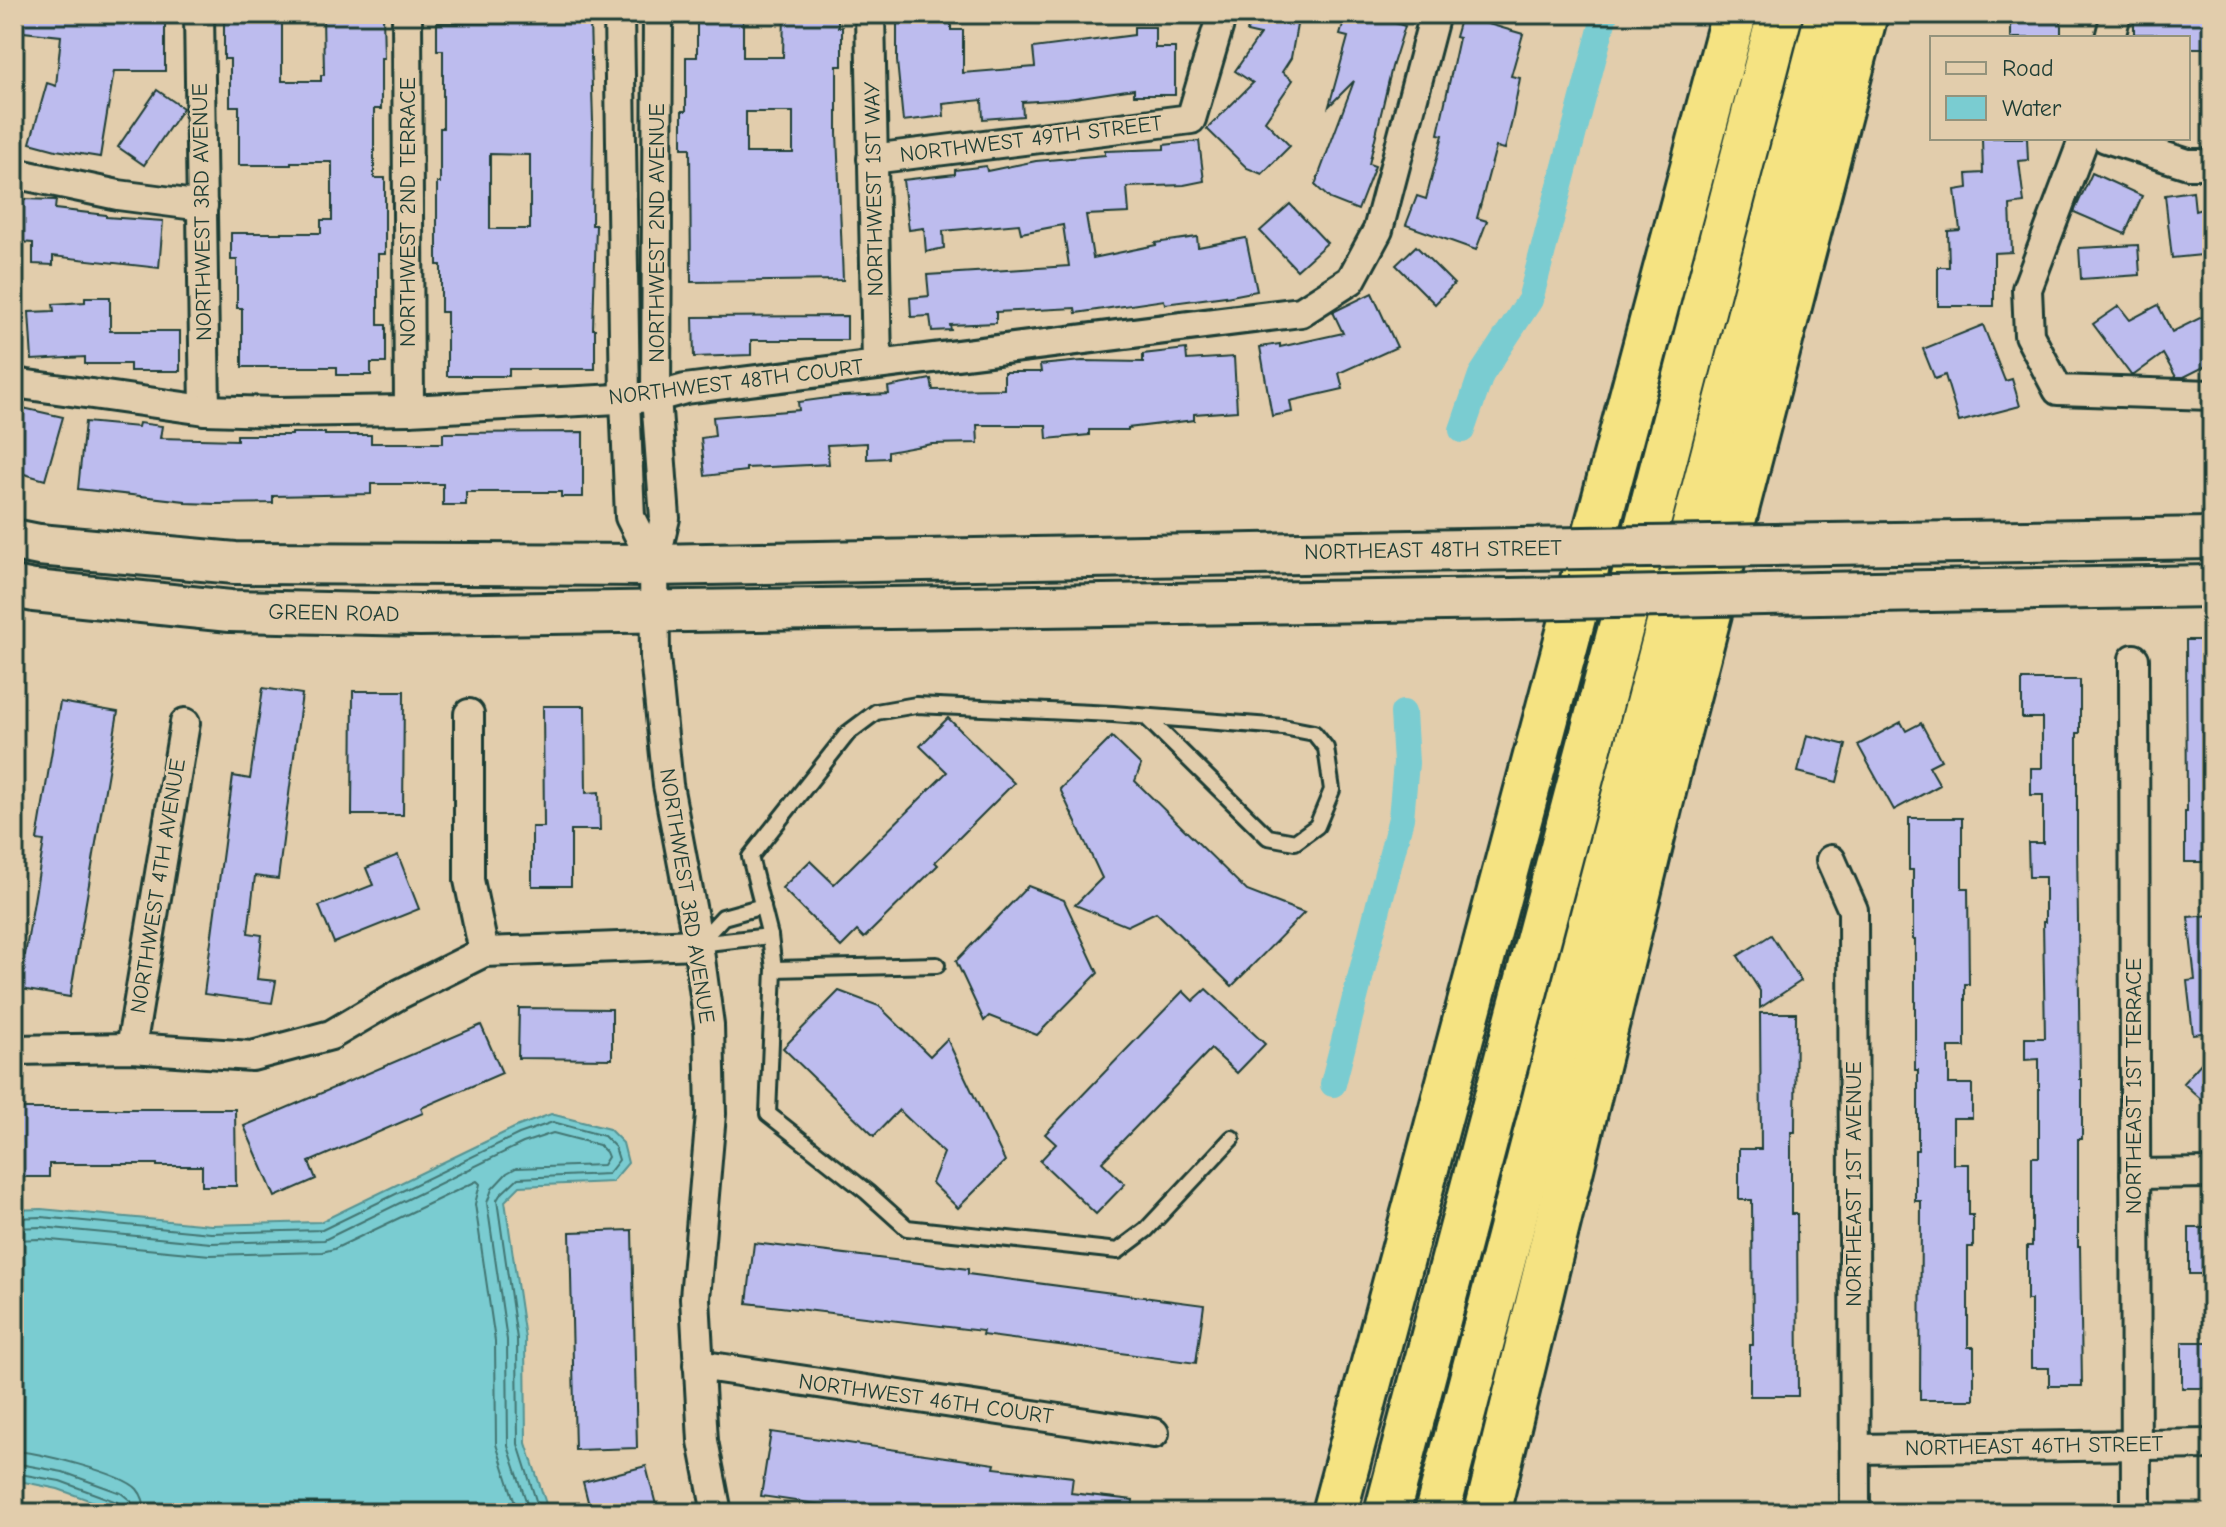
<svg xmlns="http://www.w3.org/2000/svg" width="2226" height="1527" font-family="'Comic Neue',sans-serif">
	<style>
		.water { fill: #7accd1; stroke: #569392; stroke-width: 2 }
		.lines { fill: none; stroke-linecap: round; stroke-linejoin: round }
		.shore { stroke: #437673; stroke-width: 2 }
		.canal { stroke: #7accd1; stroke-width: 26 }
		.building { fill: #bdbcee; stroke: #1f3d34; stroke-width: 2; fill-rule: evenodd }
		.lane-casing { stroke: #1f3d34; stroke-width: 20 }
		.street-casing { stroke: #1f3d34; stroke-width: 34 }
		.secondary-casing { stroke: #1f3d34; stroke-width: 46 }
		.highway-casing { stroke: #1f3d34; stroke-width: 50 }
		.lane { stroke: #e2cdac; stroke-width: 14 }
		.street { stroke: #e2cdac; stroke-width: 28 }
		.secondary { stroke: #e2cdac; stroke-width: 40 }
		.highway { stroke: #f5e382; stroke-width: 44 }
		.secondary-bridge-casing { stroke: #1f3d34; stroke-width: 46; stroke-linecap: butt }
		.secondary-bridge { stroke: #e2cdac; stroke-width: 40 }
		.labels { text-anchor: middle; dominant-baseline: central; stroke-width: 6; stroke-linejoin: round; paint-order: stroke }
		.street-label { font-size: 22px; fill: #1f3d34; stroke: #e2cdac }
	</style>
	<rect width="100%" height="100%" fill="#e2cdac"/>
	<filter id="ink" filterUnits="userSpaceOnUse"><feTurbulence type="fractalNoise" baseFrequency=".0125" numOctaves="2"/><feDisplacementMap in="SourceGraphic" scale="16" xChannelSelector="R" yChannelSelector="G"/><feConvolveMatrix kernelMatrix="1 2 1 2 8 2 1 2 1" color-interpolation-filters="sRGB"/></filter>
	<g filter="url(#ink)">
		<polygon class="water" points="551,1114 609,1129 623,1143 628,1163 612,1182 520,1186 505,1201 525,1338 526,1443 549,1513 125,1513 58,1489 14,1480 14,1210 41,1209 211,1225 320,1222 516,1127"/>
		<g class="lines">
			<g class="shore">
				<polyline points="14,1218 41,1217 211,1233 322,1230 519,1134 553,1122 604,1136 615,1147 619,1160 608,1174 518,1178 500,1195 497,1200 517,1339 518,1444 540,1513"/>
				<polyline points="14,1228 41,1227 211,1243 324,1240 523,1143 553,1133 599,1145 606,1152 608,1157 603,1165 516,1168 507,1173 492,1189 487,1203 507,1340 508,1446 530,1513"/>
				<polyline points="14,1240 40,1239 210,1255 322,1252 334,1249 477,1181 480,1184 475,1204 495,1341 496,1444 518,1513"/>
				<path d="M14,1451C37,1452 122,1473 137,1489C143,1496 145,1504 145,1513"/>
				<polyline points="14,1463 63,1472 121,1493 131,1501 133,1513"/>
				<polyline points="14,1473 60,1481 117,1502 122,1506 123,1513"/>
			</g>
			<g class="canal">
				<polyline points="1462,430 1481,375 1530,300 1605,14"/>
				<polyline points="1333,1084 1401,818 1406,763 1403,713"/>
			</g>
		</g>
		<g class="building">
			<polygon points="14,14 165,14 165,71 114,71 100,157 56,150 30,143 47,83 56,86 61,36 14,31"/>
			<polygon points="323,14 383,14 384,58 381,58 381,109 374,109 374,178 385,178 385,254 378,254 378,325 386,325 386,363 371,363 371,375 337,375 337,367 242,367 242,308 237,308 237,260 231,260 231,233 321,233 321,220 332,220 332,162 291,162 291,165 239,165 239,106 230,106 230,59 224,59 224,21 282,21 282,81 321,81 321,75 324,75"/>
			<path d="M697,14H743V57H783L784,14H838V27H842V66H837V133L843,280L691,282L690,148H682V111H686V57H697ZM746,112H793V153H746Z"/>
			<polygon points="897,14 951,14 951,30 963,30 963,73 1035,67 1033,48 1134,35 1134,27 1155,27 1155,48 1175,48 1175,95 1134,95 1134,89 1068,99 1022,102 1023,116 983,119 982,100 943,104 944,116 903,121 897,61"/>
			<polygon points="1250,14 1299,14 1291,58 1282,72 1293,80 1265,121 1290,146 1262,174 1247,168 1207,129 1253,83 1235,71 1260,35 1247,32"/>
			<polygon points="1346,14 1365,14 1405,26 1392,67 1369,164 1375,166 1358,210 1330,199 1315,185 1354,81 1329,106 1348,37 1340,35"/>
			<rect x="2011" y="14" width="50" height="24"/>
			<polygon points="2134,15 2210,15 2210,48 2188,48 2188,38 2156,38 2156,34 2134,34"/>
			<polygon points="1461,16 1523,34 1511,76 1520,78 1512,121 1505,149 1496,147 1477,218 1487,221 1476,250 1406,225 1417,196 1426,199 1443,135 1438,134 1459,38 1455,37"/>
			<path d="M529,21H590L593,122L592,225H596L593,329H595V369H509V376H447V312H441V265H437V183H440V128H443V50H437V23H529ZM490,154L530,155V229H490Z"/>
			<polygon points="157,90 183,108 144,165 118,147"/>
			<polygon points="1982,138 2027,138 2028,160 2019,161 2024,203 2010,205 2012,252 1994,253 1994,306 1938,306 1938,267 1949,267 1948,231 1960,230 1955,190 1968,188 1967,174 1983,173"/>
			<polygon points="1199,141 1204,181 1184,185 1127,187 1129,213 1086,215 1093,258 1156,245 1155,243 1197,237 1198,247 1246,238 1257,291 1226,297 1226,296 1165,304 1164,300 1076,313 1075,308 996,312 996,323 950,325 951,330 932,331 930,316 911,317 910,298 929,296 927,275 1069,266 1063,225 1021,233 1019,224 943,231 944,248 926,252 924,228 909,230 903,180 955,174 955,170 986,166 987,171 1036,161 1105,155 1105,151 1164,149 1164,145"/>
			<polygon points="2092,173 2142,196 2125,234 2074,212"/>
			<polygon points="2193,191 2195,211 2212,206 2212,254 2172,258 2165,195"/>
			<polygon points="22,199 56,200 55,209 106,215 106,217 163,221 159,268 53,256 53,265 33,264 33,243 20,242"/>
			<polygon points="1290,204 1327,243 1297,270 1260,231"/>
			<polygon points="2138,245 2140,275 2081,279 2079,248"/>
			<polygon points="1416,246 1454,284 1435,304 1396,265"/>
			<polygon points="1372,293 1397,347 1339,373 1343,389 1290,401 1292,412 1272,416 1260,347 1280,344 1280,347 1343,333 1333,312"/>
			<polygon points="85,297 110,297 110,331 180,331 180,371 130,371 130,364 85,364 85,357 32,360 29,312 54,311 53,304 85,302"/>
			<polygon points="2158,305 2172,332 2212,312 2212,363 2184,377 2176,377 2163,354 2134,375 2131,375 2093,324 2119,306 2130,320"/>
			<polygon points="847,316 847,340 751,340 751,355 694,357 693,317"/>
			<polygon points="1983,325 2005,381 2012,379 2020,406 1959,422 1945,375 1935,379 1923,349"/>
			<polygon points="1186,349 1187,360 1234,357 1237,411 1194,414 1194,420 1128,428 1128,430 1089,430 1089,435 1047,439 1046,425 977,425 978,443 932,444 888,452 888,458 867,459 867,443 827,445 829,464 746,468 746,471 705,476 701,438 715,436 713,417 799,410 798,402 843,396 889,394 888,387 931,379 933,390 1004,389 1004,372 1041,372 1040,365 1082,361 1143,362 1143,354"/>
			<polygon points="14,406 63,417 45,480 14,471"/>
			<polygon points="85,422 138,427 139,423 162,426 160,438 237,440 237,435 292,435 292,433 325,433 325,435 371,435 371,443 443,443 443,433 583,432 583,497 561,497 561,492 466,492 466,505 443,505 443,484 371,484 371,494 273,496 273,503 216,504 185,503 185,501 78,489"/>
			<polygon points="2186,640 2212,640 2212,862 2185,862 2185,812 2187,812"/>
			<polygon points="2022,680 2080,680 2080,733 2077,733 2077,842 2080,1079 2082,1079 2082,1139 2078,1139 2078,1246 2080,1246 2082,1386 2049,1386 2049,1368 2031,1368 2031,1300 2027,1300 2027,1246 2032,1246 2032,1157 2039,1157 2039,1059 2025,1060 2025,1038 2045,1038 2043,922 2045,922 2045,877 2029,877 2028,843 2043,843 2043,795 2031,795 2031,768 2042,768 2042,718 2022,718"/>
			<polygon points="263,688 302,694 278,879 255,876 248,933 262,935 257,979 276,981 272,1003 204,994 233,776 250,779"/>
			<polygon points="353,691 404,691 403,815 352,815"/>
			<polygon points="60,702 118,712 70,997 14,988 14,953 25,955 44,841 37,840"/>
			<polygon points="543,706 585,706 586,793 599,792 600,830 571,830 571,886 532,886 532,827 544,827"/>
			<polygon points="948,718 1014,783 935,862 938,865 864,938 857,931 841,947 782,888 810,861 834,884 947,772 920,746"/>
			<polygon points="1901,722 1906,731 1921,723 1941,760 1929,766 1940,785 1894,810 1858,745"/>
			<polygon points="1807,735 1846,745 1837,782 1798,772"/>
			<polygon points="1112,737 1141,765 1135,781 1247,891 1304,913 1232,986 1156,912 1127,926 1075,905 1102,878 1060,789"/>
			<polygon points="1909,818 1962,818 1962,888 1968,888 1969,984 1965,984 1965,1047 1949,1047 1949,1084 1972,1084 1972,1118 1953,1118 1953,1164 1969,1164 1969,1215 1973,1215 1973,1247 1968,1247 1968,1347 1974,1347 1974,1400 1920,1400 1921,1201 1915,1201 1915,1150 1918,1150 1918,1070 1915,1070 1915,939 1913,939 1913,870 1909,870"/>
			<polygon points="398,855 419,909 334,943 319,906 373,885 366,868"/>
			<polygon points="1028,886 1064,900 1098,973 1037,1035 989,1016 984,1021 956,961"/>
			<polygon points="2212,915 2212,1032 2193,1034 2187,981 2195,980 2188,917"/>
			<polygon points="1771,935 1801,981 1760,1008 1760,991 1738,956"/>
			<polygon points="1206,989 1265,1044 1237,1073 1211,1049 1102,1162 1125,1184 1096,1214 1040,1161 1056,1144 1045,1134 1183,991 1193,1001"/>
			<polygon points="839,991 879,1006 930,1056 947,1039 1005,1161 958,1208 932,1183 944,1153 899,1110 874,1136 783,1048"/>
			<polygon points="519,1008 612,1009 612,1059 518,1058"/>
			<polygon points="1760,1013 1796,1013 1795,1132 1791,1132 1791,1214 1797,1214 1798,1396 1750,1396 1750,1345 1753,1345 1752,1200 1739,1200 1739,1149 1761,1149"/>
			<polygon points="481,1025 502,1073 421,1108 423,1113 309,1162 316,1179 275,1197 244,1126"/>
			<polygon points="2212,1051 2212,1109 2183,1083"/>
			<polygon points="14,1109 235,1109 236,1186 202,1186 202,1166 157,1166 157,1164 49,1164 49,1177 14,1177"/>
			<rect x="2189" y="1228" width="23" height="46"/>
			<polygon points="632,1230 637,1448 575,1450 570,1232"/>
			<polygon points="754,1243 968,1269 968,1274 1204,1305 1196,1363 982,1335 983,1331 747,1303"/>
			<rect x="2182" y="1342" width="30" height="46"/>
			<polygon points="771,1432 995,1464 994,1468 1073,1477 1071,1493 1133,1500 1132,1513 878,1513 761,1496"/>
			<polygon points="646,1466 658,1513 591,1513 583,1482"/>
		</g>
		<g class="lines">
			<g class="lane-casing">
				<g id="lane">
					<polyline points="1147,718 1268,837 1295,842 1317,826 1332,790 1326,748 1314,733 1283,727 1113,714 961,707 916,705 876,712 848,733 750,857 770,936 774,969 768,1114 867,1192 907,1228 1118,1251 1146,1230 1232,1138"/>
					<polyline points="698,944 723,917 763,906"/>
					<polyline points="698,944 770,936"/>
					<polyline points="774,969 937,965"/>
				</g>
			</g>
			<g class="street-casing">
				<g id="street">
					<polyline points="199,14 205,410"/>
					<polyline points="407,14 409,410"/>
					<polyline points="619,14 625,399 630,517 654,565"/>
					<polyline points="658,14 656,397 665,518 654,565 655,657 668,785 698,944 709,1025 711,1114 695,1298 703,1441 717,1513"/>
					<polyline points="870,14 877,364"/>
					<polyline points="2110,38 2116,14"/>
					<polyline points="2084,138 2027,289 2029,335 2058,390 2212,395"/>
					<polyline points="2106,138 2188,164 2212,164"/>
					<polyline points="872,159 1191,119 1222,14"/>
					<polyline points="14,173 118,195 203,206"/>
					<polyline points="14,383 205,410 278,412 409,410 656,397 685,389 1301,312 1351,280 1378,230 1435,14"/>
					<polyline points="2134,659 2136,1513"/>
					<polyline points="469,714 469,880 484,952"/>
					<polyline points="1831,860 1853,910 1855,1513"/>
					<polyline points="131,1048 185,723"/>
					<polyline points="14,1050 131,1048 252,1056 331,1035 400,994 484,952 698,944"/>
					<polyline points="2135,1174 2212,1173"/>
					<polyline points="698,1365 1154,1433"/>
					<polyline points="1855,1449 2212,1444"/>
				</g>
			</g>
			<g class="secondary-casing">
				<g id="secondary">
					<polyline points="14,540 39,545 235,563 654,565 1521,549"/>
					<polyline points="1829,544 2212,538"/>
					<polyline points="14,587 34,591 230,611 420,615 1511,599"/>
					<polyline points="1819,593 2212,586"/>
				</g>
			</g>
			<g class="highway-casing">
				<g id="highway">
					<polyline points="1334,1513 1734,14"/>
					<polyline points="1387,1513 1626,608 1780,14"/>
					<polyline points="1437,1513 1828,14"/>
					<polyline points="1487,1513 1669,767 1865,14"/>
				</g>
			</g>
			<use href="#lane" class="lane"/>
			<use href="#street" class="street"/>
			<use href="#secondary" class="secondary"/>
			<use href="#highway" class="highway"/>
			<g class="secondary-bridge-casing">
				<g id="secondary-bridge">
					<polyline points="1521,549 1829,544"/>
					<polyline points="1511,599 1819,593"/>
				</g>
			</g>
			<use href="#secondary-bridge" class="secondary-bridge"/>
		</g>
	</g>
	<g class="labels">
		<g class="street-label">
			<text transform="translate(1031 139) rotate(-7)">NORTHWEST 49TH STREET</text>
			<text transform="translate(874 189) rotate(-91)">NORTHWEST 1ST WAY</text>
			<text transform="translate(202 212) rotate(-91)">NORTHWEST 3RD AVENUE</text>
			<text transform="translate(408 212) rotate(-90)">NORTHWEST 2ND TERRACE</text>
			<text transform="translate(657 233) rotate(-90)">NORTHWEST 2ND AVENUE</text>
			<text transform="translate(736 382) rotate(-7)">NORTHWEST 48TH COURT</text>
			<text transform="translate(1433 550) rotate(-1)">NORTHEAST 48TH STREET</text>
			<text transform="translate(334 613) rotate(1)">GREEN ROAD</text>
			<text transform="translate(158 886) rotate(-81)">NORTHWEST 4TH AVENUE</text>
			<text transform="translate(687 896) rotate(81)">NORTHWEST 3RD AVENUE</text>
			<text transform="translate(2134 1086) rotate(-90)">NORTHEAST 1ST TERRACE</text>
			<text transform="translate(1854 1184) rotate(-90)">NORTHEAST 1ST AVENUE</text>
			<text transform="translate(926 1399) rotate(8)">NORTHWEST 46TH COURT</text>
			<text transform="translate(2034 1446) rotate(-1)">NORTHEAST 46TH STREET</text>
		</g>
	</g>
	<rect width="2226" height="1527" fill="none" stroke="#e2cdac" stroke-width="48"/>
	<rect x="24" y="24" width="2178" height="1479" fill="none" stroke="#1f3d34" stroke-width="3" filter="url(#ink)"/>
	<rect x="1930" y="36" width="260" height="104" fill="#e2cdac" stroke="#94937c" stroke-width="2"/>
	<rect x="1946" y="62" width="40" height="12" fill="#e2cdac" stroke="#94937c" stroke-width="2"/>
	<text x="2002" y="76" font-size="24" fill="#1f3d34">Road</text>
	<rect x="1946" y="96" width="40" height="24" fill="#7accd1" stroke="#94937c" stroke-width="2"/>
	<text x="2002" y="116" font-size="24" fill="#1f3d34">Water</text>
</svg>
